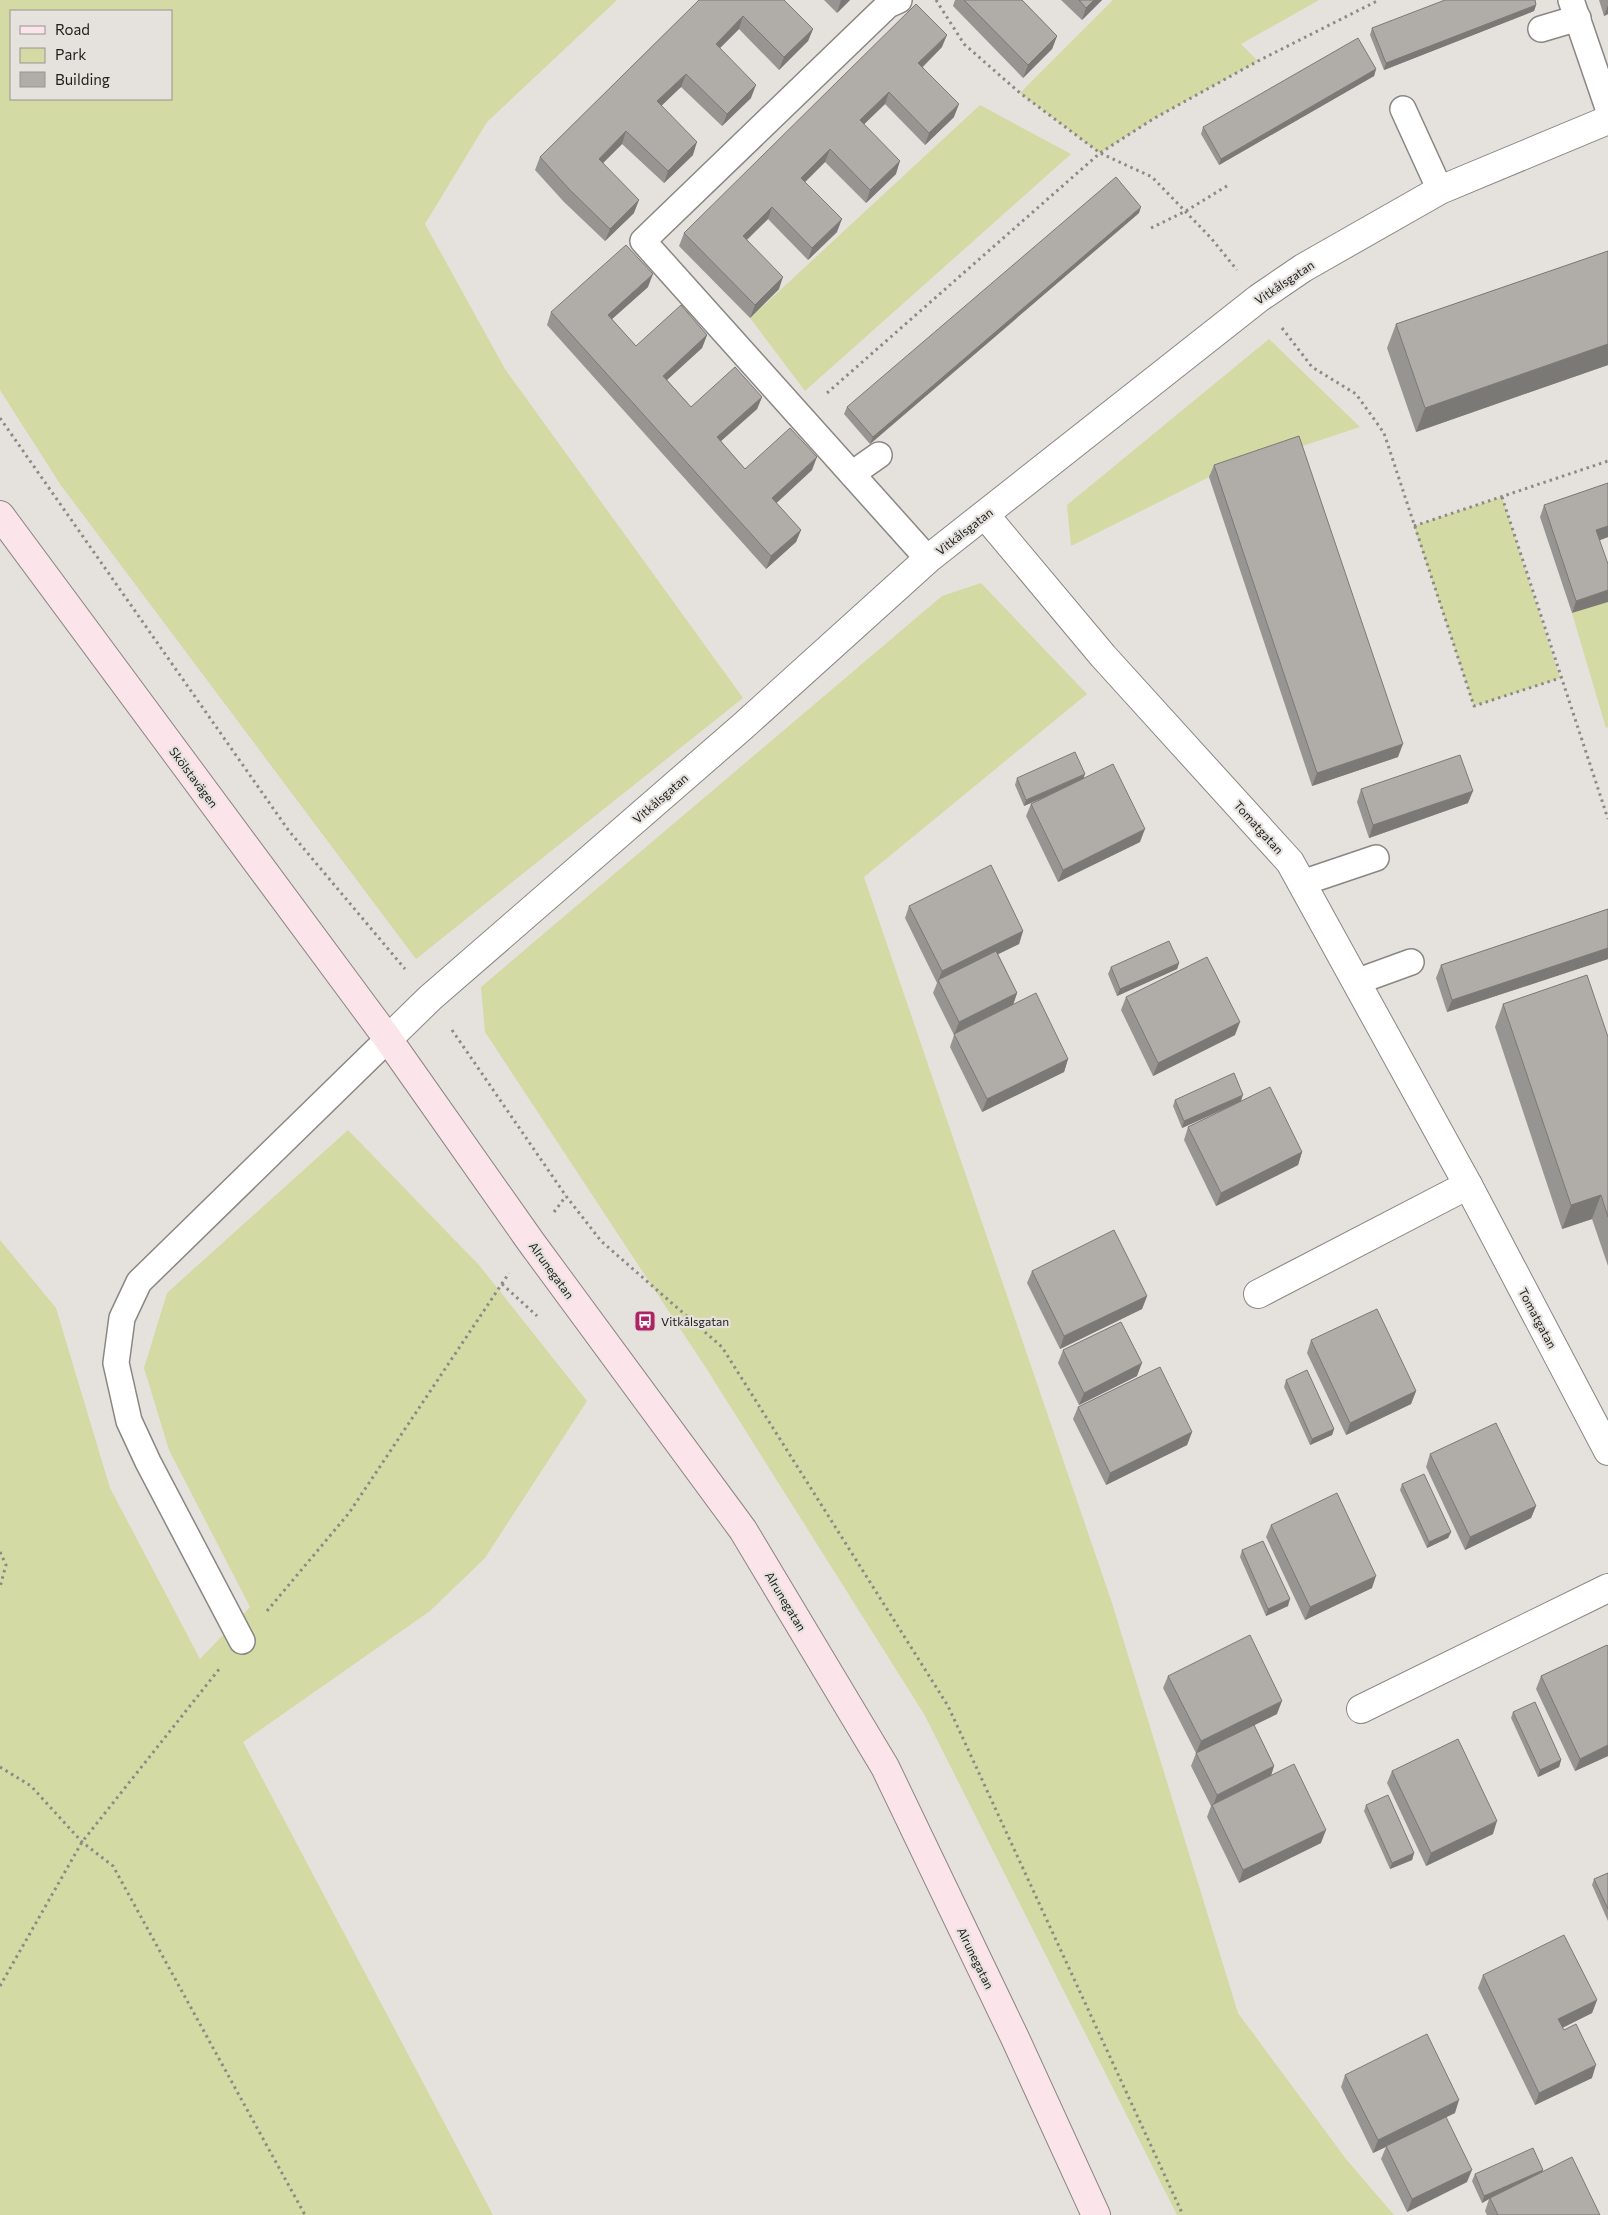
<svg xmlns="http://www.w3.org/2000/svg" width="1608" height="2215" font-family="Commissioner,sans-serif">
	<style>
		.green { fill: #d3daa3; fill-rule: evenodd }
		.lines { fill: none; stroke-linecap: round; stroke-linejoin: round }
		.lane-casing { stroke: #8a8683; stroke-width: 28 }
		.street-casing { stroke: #8a8683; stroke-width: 30 }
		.secondary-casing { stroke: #8a8683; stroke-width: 30 }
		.path { stroke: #8c8a87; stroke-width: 3; stroke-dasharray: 2.5 4; stroke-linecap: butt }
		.lane { stroke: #fff; stroke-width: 25 }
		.street { stroke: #fff; stroke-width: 28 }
		.secondary { stroke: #fce5ea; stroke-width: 28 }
		.wall { fill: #979591 }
		.shaded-wall { fill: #7b7976 }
		.building { fill: #b0ada9; stroke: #7b7976 }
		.labels { text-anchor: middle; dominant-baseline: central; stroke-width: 4.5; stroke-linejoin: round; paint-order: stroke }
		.street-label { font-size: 12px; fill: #21201e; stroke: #e5e2de }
		.poi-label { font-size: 12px; fill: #21201e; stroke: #e5e2de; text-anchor: start }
	</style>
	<rect width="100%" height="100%" fill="#e5e2de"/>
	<g class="green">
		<path d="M0,0H617L487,122L425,224L505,369L743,698L416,959L60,484L0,390ZM11,11H171V99H11Z"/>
		<polygon points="1113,0 1319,0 1241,44 1258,61 1153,119 1100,153 1020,93"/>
		<polygon points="980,105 1071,154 805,391 750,318"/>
		<polygon points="1269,339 1360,427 1209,477 1071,546 1067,505"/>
		<polygon points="1502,497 1560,678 1474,706 1414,526"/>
		<polygon points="981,583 1087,694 864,877 1112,1603 1238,2013 1346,2159 1394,2215 1177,2215 924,1714 706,1368 485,1032 481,987 942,596"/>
		<polygon points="1608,601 1608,727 1606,728 1572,613"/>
		<polygon points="348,1130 479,1265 587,1401 485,1558 430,1611 243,1742 493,2215 0,2215 0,1240 56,1308 110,1488 200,1659 250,1607 169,1450 144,1368 167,1293"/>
	</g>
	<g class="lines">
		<g class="lane-casing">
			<g id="lane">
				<polyline points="899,0 888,5 643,241 928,559"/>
				<polyline points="1571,0 1608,108"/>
				<polyline points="1541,29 1578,18"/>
				<polyline points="1403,109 1440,190"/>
				<polyline points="852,474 879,455"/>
				<polyline points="1302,883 1376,858"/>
				<polyline points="1356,982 1411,962"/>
				<polyline points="242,1641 148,1462 129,1421 116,1363 122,1318 139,1282 388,1039"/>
			</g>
		</g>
		<g class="street-casing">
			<g id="street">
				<polyline points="985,515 1103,656 1290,862 1468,1185 1608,1451"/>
				<polyline points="388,1039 430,998 742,727 928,559 1259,298 1303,268 1440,190 1608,120"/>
				<polyline points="1258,1294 1468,1185"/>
				<polyline points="1361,1709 1608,1588"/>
			</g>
		</g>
		<g class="secondary-casing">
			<polyline id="secondary" points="0,515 388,1039 531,1242 743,1530 885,1767 1015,2038 1096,2215"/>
		</g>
		<g class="path">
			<polyline points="936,0 964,44 1020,93 1100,153 1152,177 1211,238 1237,270"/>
			<polyline points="1151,228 1186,211 1230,184"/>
			<polyline points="1282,328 1312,367 1356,394 1384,433 1474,706 1560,678"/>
			<polyline points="827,393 1100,153 1153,119 1258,61 1379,0"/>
			<polyline points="0,418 289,831 405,969"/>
			<polyline points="1502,497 1608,819"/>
			<polyline points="1414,526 1608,461"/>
			<polyline points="452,1030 566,1196 601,1241 722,1347 948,1706 1183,2215"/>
			<polyline points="554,1212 566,1196"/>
			<polyline points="502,1284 537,1316"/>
			<polyline points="0,1552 6,1565 0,1587"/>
			<polyline points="267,1611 349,1513 509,1273"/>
			<polyline points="0,1767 31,1786 82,1842 113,1866 305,2215"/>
			<polyline points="0,1986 82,1842 220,1668"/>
		</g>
		<use href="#lane" class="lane"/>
		<use href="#street" class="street"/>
		<use href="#secondary" class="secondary"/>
	</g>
	<g class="wall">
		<polygon points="699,0 813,29 808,41 779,70 739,29 720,48 751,98 722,126 681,87 661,105 693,155 664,183 622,144 603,163 634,213 605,241 564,202 535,170 540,157"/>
		<polygon points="824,0 850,0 837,13"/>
		<polygon points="955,0 1022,0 1057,36 1052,49 1023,78 953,6"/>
		<polygon points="1061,0 1102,0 1082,20"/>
		<polygon points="1599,0 1608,0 1608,14 1604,16"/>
		<polygon points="1536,5 1534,11 1384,70 1370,35 1372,28"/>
		<polygon points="942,47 923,67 954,117 925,145 885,104 864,124 896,174 866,203 825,162 805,182 837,232 808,260 768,219 747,240 779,289 750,318 679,246 684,233"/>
		<polygon points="1376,69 1374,76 1219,165 1201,134 1203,127"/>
		<polygon points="1139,213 870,444 844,414 847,407"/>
		<polygon points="1608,251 1608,365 1416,432 1387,348 1396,324"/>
		<polygon points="648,287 612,319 636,346 707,335 702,348 667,380 691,407 762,397 757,409 721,441 745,469 812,470 776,503 801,530 796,542 766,569 547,325 551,312"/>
		<polygon points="1214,465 1398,757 1312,786 1209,477"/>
		<polygon points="1608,483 1608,537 1600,540 1572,613 1540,517 1544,505"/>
		<polygon points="1017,778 1140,842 1058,882 1026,816 1031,804 1042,798 1024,806 1015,785"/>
		<polygon points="1361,789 1468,803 1369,838 1357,802"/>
		<polygon points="909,906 1023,931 1019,944 998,954 1017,993 1013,1005 1068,1059 1064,1072 982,1112 950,1047 954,1035 933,993 937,983 905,918"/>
		<polygon points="1608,909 1608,959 1447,1012 1436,978 1441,965"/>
		<polygon points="1179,963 1177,969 1117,996 1108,974 1111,967"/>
		<polygon points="1126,997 1235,1035 1153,1076 1121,1010"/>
		<polygon points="1503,1004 1608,1037 1608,1266 1592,1219 1562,1229 1495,1027"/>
		<polygon points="1175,1100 1241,1101 1302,1152 1298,1165 1216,1206 1184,1140 1188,1127 1229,1107 1182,1128 1173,1106"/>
		<polygon points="1032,1271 1147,1296 1142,1309 1060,1349 1027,1283"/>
		<polygon points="1311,1340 1416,1391 1411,1404 1346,1435 1307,1353"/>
		<polygon points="1063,1350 1137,1376 1079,1405 1058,1363"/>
		<polygon points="1286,1380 1334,1429 1332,1435 1310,1445 1284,1387"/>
		<polygon points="1078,1407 1192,1432 1187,1445 1106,1485 1073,1419"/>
		<polygon points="1430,1454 1536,1506 1531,1518 1465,1550 1426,1467"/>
		<polygon points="1402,1484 1451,1532 1448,1538 1427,1548 1400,1490"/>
		<polygon points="1271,1525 1372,1588 1305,1620 1266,1537"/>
		<polygon points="1242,1550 1288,1606 1266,1616 1240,1557"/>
		<polygon points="1608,1646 1608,1756 1575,1771 1536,1689 1541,1676"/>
		<polygon points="1168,1676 1277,1714 1254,1725 1274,1766 1271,1775 1321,1843 1239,1883 1207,1817 1211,1806 1191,1766 1196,1753 1163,1688"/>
		<polygon points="1513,1712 1561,1760 1559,1767 1538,1777 1511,1718"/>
		<polygon points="1392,1771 1493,1834 1426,1866 1387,1783"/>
		<polygon points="1366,1805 1414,1853 1412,1860 1390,1869 1364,1811"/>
		<polygon points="1608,1873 1608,1921 1592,1885 1594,1879"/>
		<polygon points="1483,1975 1597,2000 1592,2013 1562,2028 1592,2078 1535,2105 1478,1988"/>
		<polygon points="1345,2075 1455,2113 1446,2117 1467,2182 1407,2212 1381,2159 1386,2147 1373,2153 1341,2087"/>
		<polygon points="1543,2170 1542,2172 1600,2215 1487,2215 1485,2211 1489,2199 1482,2203 1472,2181 1475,2174"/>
	</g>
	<g class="shaded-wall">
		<polygon points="841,0 850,0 837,13"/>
		<polygon points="1094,0 1102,0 1082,20 1086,8"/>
		<polygon points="1536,5 1534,11 1384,70 1386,63"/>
		<polygon points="1608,5 1608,14 1604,16"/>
		<polygon points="743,16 739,29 711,57 716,44"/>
		<polygon points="813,29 808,41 779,70 784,57"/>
		<polygon points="947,35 942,47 914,75 918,63"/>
		<polygon points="1057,36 1052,49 1023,78 1028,65"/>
		<polygon points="1376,69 1374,76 1219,165 1221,159"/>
		<polygon points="686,74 681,87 653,114 657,101"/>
		<polygon points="756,85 751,98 722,126 727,114"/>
		<polygon points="889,92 885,104 855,133 860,120"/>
		<polygon points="959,104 954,117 925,145 929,133"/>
		<polygon points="626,131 622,144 594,172 599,159"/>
		<polygon points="697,142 693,155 664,183 668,171"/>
		<polygon points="830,149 825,162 797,190 801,178"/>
		<polygon points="900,161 896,174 866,203 870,190"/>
		<polygon points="639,200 634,213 605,241 610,229"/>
		<polygon points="772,207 768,219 738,248 743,236"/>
		<polygon points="1141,207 1139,213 870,444 873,437"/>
		<polygon points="842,219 837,232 808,260 812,248"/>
		<polygon points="653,274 648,287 603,327 608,315"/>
		<polygon points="783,277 779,289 750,318 755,305"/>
		<polygon points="707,335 702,348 658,388 663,376"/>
		<polygon points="1608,344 1608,365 1416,432 1425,408"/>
		<polygon points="762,397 757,409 712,449 717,437"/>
		<polygon points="817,457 812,470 768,511 772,498"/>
		<polygon points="1608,526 1608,537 1592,543 1596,530"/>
		<polygon points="801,530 796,542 766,569 771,556"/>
		<polygon points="1608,590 1608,602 1572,613 1576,601"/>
		<polygon points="1403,744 1398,757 1312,786 1317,773"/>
		<polygon points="1085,774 1083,780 1024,806 1026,800"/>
		<polygon points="1473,791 1468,803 1369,838 1373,825"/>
		<polygon points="1145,829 1140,842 1058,882 1063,870"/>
		<polygon points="1023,931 1019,944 939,983 938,981 942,971"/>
		<polygon points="1608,948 1608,959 1447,1012 1452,1000"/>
		<polygon points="1179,963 1177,969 1117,996 1120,989"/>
		<polygon points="1017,993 1013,1005 954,1035 959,1022"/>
		<polygon points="1240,1022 1235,1035 1153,1076 1158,1063"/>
		<polygon points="1068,1059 1064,1072 982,1112 987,1099"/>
		<polygon points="1243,1095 1241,1101 1182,1128 1184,1121"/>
		<polygon points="1302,1152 1298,1165 1216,1206 1221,1193"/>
		<polygon points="1601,1195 1592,1219 1562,1229 1571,1205"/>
		<polygon points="1147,1296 1142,1309 1060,1349 1064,1336"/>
		<polygon points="1142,1363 1137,1376 1079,1405 1084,1393"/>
		<polygon points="1416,1391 1411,1404 1346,1435 1350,1423"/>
		<polygon points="1334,1429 1332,1435 1310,1445 1312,1439"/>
		<polygon points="1192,1432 1187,1445 1106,1485 1110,1473"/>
		<polygon points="1536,1506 1531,1518 1465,1550 1470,1537"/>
		<polygon points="1451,1532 1448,1538 1427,1548 1429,1542"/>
		<polygon points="1376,1576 1372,1588 1305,1620 1310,1607"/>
		<polygon points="1290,1599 1288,1606 1266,1616 1268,1609"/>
		<polygon points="1282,1701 1277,1714 1196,1754 1201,1741"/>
		<polygon points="1608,1745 1608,1756 1575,1771 1580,1759"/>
		<polygon points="1561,1760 1559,1767 1538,1777 1540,1770"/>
		<polygon points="1274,1766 1270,1779 1213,1806 1217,1795"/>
		<polygon points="1497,1821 1493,1834 1426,1866 1431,1853"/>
		<polygon points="1326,1830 1321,1843 1239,1883 1243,1870"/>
		<polygon points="1414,1853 1412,1860 1390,1869 1392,1863"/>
		<polygon points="1597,2000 1592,2013 1554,2032 1558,2019"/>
		<polygon points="1596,2065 1592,2078 1535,2105 1539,2093"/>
		<polygon points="1459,2100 1455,2113 1373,2153 1378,2140"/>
		<polygon points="1472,2170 1467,2182 1407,2212 1412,2199"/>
		<polygon points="1543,2170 1540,2176 1490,2198 1489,2199 1482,2203 1484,2196"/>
	</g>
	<g class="building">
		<polygon points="699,0 784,0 813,29 784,57 743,16 716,44 756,85 727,114 686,74 657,101 697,142 668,171 626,131 599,159 639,200 610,229 569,189 540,157"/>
		<polygon points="964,0 1022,0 1057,36 1028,65"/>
		<polygon points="1079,0 1094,0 1086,8"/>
		<polygon points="1445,0 1535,0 1536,5 1386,63 1372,28"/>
		<polygon points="916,4 947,35 918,63 959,104 929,133 889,92 860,120 900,161 870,190 830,149 801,178 842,219 812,248 772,207 743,236 783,277 755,305 684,233"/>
		<polygon points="1358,38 1376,69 1221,159 1203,127"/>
		<polygon points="1116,177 1141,207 873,437 847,407"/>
		<polygon points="626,245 653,274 608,315 636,346 681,305 707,335 663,376 691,407 735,367 762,397 717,437 745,469 790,428 817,457 772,498 801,530 771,556 551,312"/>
		<polygon points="1608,251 1608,344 1425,408 1396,324"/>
		<polygon points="1299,436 1403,744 1317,773 1214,465"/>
		<polygon points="1608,483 1608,526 1596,530 1608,564 1608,590 1576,601 1544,505"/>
		<polygon points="1075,752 1085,774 1026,800 1017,778"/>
		<polygon points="1460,755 1473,791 1373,825 1361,789"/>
		<polygon points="1113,764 1145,829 1063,870 1031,804"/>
		<polygon points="991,865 1023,931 942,971 909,906"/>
		<polygon points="1608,909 1608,948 1452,1000 1441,965"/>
		<polygon points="1169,941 1179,963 1120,989 1111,967"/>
		<polygon points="996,951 1017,993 959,1022 938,980"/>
		<polygon points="1207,957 1240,1022 1158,1063 1126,997"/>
		<polygon points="1587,975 1608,1037 1608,1217 1601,1195 1571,1205 1503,1004"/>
		<polygon points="1036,993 1068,1059 987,1099 954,1034"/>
		<polygon points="1234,1073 1243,1095 1184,1121 1175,1100"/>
		<polygon points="1270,1087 1302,1152 1221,1193 1188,1127"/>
		<polygon points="1114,1230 1147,1296 1064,1336 1032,1271"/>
		<polygon points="1377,1309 1416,1391 1350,1423 1311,1340"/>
		<polygon points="1121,1322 1142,1363 1084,1393 1063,1350"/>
		<polygon points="1160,1367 1192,1432 1110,1473 1078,1407"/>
		<polygon points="1307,1370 1334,1429 1312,1439 1286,1380"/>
		<polygon points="1496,1423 1536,1506 1470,1537 1430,1454"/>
		<polygon points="1424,1474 1451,1532 1429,1542 1402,1484"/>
		<polygon points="1337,1493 1376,1576 1310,1607 1271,1525"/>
		<polygon points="1263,1541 1290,1599 1268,1609 1242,1550"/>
		<polygon points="1250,1635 1282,1701 1201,1741 1168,1676"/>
		<polygon points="1607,1645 1608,1646 1608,1745 1580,1759 1541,1676"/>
		<polygon points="1535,1702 1561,1760 1540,1770 1513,1712"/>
		<polygon points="1254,1725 1274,1766 1217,1795 1196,1753"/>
		<polygon points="1458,1739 1497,1821 1431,1853 1392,1771"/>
		<polygon points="1294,1764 1326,1830 1243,1870 1212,1805"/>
		<polygon points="1388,1795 1414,1853 1392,1863 1366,1805"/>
		<polygon points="1608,1873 1608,1909 1594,1879"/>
		<polygon points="1564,1935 1597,2000 1558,2019 1564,2030 1576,2024 1596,2065 1539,2093 1483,1975"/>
		<polygon points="1427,2034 1459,2100 1378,2140 1345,2075"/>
		<polygon points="1446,2117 1472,2170 1412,2199 1386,2146"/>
		<polygon points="1533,2148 1543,2170 1484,2196 1475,2174"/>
		<polygon points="1572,2157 1600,2215 1498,2215 1490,2198"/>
	</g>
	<defs>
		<g id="bus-square" transform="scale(1.125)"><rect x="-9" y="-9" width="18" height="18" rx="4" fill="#ad2466" stroke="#e5e2de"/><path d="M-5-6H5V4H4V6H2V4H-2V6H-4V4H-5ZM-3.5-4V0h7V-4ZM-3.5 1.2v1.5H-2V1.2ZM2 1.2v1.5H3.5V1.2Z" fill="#fff"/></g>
	</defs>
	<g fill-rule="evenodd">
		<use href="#bus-square" x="645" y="1321"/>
	</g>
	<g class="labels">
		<g class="street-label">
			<text transform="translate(1284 282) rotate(-34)">Vitkålsgatan</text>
			<text transform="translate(964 531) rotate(-38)">Vitkålsgatan</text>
			<text transform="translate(194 777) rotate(53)">Skölstavägen</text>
			<text transform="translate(660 798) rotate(-41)">Vitkålsgatan</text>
			<text transform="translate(1259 827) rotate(48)">Tomatgatan</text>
			<text transform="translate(552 1270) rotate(54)">Alrunegatan</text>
			<text transform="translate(1538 1318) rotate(62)">Tomatgatan</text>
			<text transform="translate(786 1601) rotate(59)">Alrunegatan</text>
			<text transform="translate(976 1958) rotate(64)">Alrunegatan</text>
		</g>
		<g class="poi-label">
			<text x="661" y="1321">Vitkålsgatan</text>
		</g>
	</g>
	<rect x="10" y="10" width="162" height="90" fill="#e5e2de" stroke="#979491"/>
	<rect x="20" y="26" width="25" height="8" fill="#fce5ea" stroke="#979491"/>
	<text x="55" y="35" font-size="15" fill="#21201e">Road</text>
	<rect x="20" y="48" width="25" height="15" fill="#d3daa3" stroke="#979491"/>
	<text x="55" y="60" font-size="15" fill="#21201e">Park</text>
	<rect x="20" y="72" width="25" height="15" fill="#b0ada9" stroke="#979491"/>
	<text x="55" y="85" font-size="15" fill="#21201e">Building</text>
</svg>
